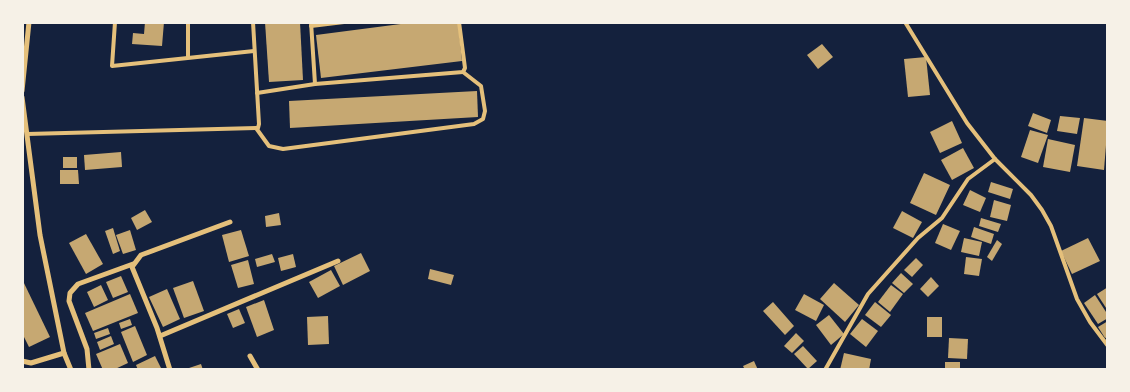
<svg xmlns="http://www.w3.org/2000/svg" width="1130" height="392" font-family="Georgia,serif">
	<style>
		.building { fill: #c6a872 }
		.lines { fill: none; stroke-linecap: round; stroke-linejoin: round }
		.service { stroke: #e5c07b; stroke-width: 4 }
		.minor { stroke: #e5c07b; stroke-width: 5 }
	</style>
	<rect width="100%" height="100%" fill="#14213d"/>
	<g class="building">
		<polygon points="145,22 164,22 162,46 132,44 133,33 144,34"/>
		<polygon points="265,22 300,22 303,80 269,82"/>
		<polygon points="416,22 458,22 462,61 321,78 316,35"/>
		<polygon points="822,44 833,57 818,69 807,55"/>
		<polygon points="926,57 930,95 908,97 904,59"/>
		<polygon points="477,91 478,117 290,128 289,101"/>
		<polygon points="1033,113 1051,120 1047,133 1028,126"/>
		<polygon points="1060,116 1080,118 1077,134 1057,131"/>
		<polygon points="1084,118 1108,121 1104,170 1077,166"/>
		<polygon points="952,121 962,143 940,153 930,132"/>
		<polygon points="1030,130 1048,135 1038,163 1021,157"/>
		<polygon points="1048,139 1075,145 1070,172 1043,167"/>
		<polygon points="963,148 974,168 952,180 941,160"/>
		<polygon points="121,152 122,167 85,170 84,155"/>
		<rect x="63" y="157" width="14" height="11"/>
		<polygon points="60,170 78,170 79,184 60,184"/>
		<polygon points="924,173 950,185 936,215 910,203"/>
		<polygon points="991,182 1013,189 1010,199 988,192"/>
		<polygon points="970,190 986,198 980,212 963,205"/>
		<polygon points="994,200 1011,205 1007,221 990,217"/>
		<polygon points="145,210 152,222 137,230 131,218"/>
		<polygon points="902,211 922,222 913,238 893,228"/>
		<polygon points="279,213 281,225 266,227 265,216"/>
		<polygon points="981,218 1001,224 998,232 979,226"/>
		<polygon points="943,224 960,231 951,250 935,243"/>
		<polygon points="974,227 994,234 991,244 971,237"/>
		<polygon points="113,228 120,251 113,254 105,231"/>
		<polygon points="130,230 136,250 123,254 116,235"/>
		<polygon points="241,230 249,256 229,262 222,235"/>
		<polygon points="86,234 103,264 86,274 69,243"/>
		<polygon points="964,238 982,242 979,256 961,252"/>
		<polygon points="1088,238 1100,261 1072,274 1061,251"/>
		<polygon points="997,240 1002,244 992,261 987,257"/>
		<polygon points="361,253 370,271 343,285 334,266"/>
		<polygon points="272,254 275,262 257,267 255,259"/>
		<polygon points="293,254 296,267 281,271 278,258"/>
		<polygon points="966,257 982,259 979,276 964,274"/>
		<polygon points="916,258 923,265 912,277 904,270"/>
		<polygon points="248,260 254,284 238,288 231,265"/>
		<polygon points="430,269 454,275 451,285 428,279"/>
		<polygon points="331,270 340,286 318,298 309,282"/>
		<polygon points="901,273 913,284 904,293 892,283"/>
		<polygon points="121,276 128,292 113,298 106,282"/>
		<polygon points="931,277 939,286 928,297 920,289"/>
		<polygon points="22,279 50,337 29,347 22,333"/>
		<polygon points="193,281 204,311 184,318 173,288"/>
		<polygon points="834,283 859,305 845,322 820,299"/>
		<polygon points="101,285 108,300 94,307 87,292"/>
		<polygon points="891,285 903,294 890,312 878,302"/>
		<polygon points="1108,287 1108,311 1097,294"/>
		<polygon points="167,289 180,319 163,327 149,297"/>
		<polygon points="130,294 138,313 93,331 85,313"/>
		<polygon points="804,294 824,305 816,321 795,310"/>
		<polygon points="1095,295 1108,315 1108,318 1098,324 1084,303"/>
		<polygon points="264,300 274,330 257,337 246,307"/>
		<polygon points="773,302 794,326 785,335 763,311"/>
		<polygon points="875,302 891,315 881,327 865,315"/>
		<polygon points="239,309 245,323 233,328 227,314"/>
		<polygon points="829,315 844,334 831,345 816,325"/>
		<polygon points="328,316 329,344 308,345 307,317"/>
		<rect x="927" y="317" width="15" height="20"/>
		<polygon points="130,319 132,325 121,329 119,323"/>
		<polygon points="862,319 878,331 866,347 850,334"/>
		<polygon points="1108,321 1108,337 1105,338 1098,327"/>
		<polygon points="135,326 147,355 133,362 121,332"/>
		<polygon points="108,328 110,334 96,339 94,333"/>
		<polygon points="796,333 804,341 792,353 784,346"/>
		<polygon points="111,336 114,344 100,350 97,342"/>
		<polygon points="949,338 968,339 967,359 948,358"/>
		<polygon points="120,344 128,363 113,370 103,370 96,354"/>
		<polygon points="803,346 817,361 808,369 794,354"/>
		<polygon points="844,353 871,359 869,370 840,370"/>
		<polygon points="155,356 162,370 138,370 136,365"/>
		<polygon points="754,361 758,370 745,370 743,366"/>
		<rect x="945" y="362" width="15" height="8"/>
		<polygon points="201,364 203,370 186,370 186,369"/>
	</g>
	<g class="lines">
		<g class="service">
			<polyline points="115,22 112,66 254,51"/>
			<polyline points="188,22 188,57"/>
			<polyline points="311,22 315,84"/>
			<polyline points="905,22 967,123 995,159 1031,195 1042,210 1051,226 1077,299 1090,322 1108,346"/>
			<polyline points="311,26 344,22"/>
			<polyline points="257,93 315,84 463,72 465,68 459,22"/>
			<polyline points="256,128 269,146 283,149 474,124 483,119 485,111 481,86 463,72"/>
			<polyline points="27,134 258,128 259,124 253,22"/>
			<polyline points="825,370 868,294 918,238 942,218 968,179 995,159"/>
		</g>
		<g class="minor">
			<polyline points="22,91 29,22"/>
			<polyline points="22,97 40,235 64,353 71,370"/>
			<polyline points="160,336 338,261"/>
			<polyline points="250,356 258,370"/>
			<polyline points="22,361 31,363 64,353"/>
			<polyline points="89,370 87,349 69,301 70,293 78,284 133,264"/>
			<polyline points="170,370 157,328 132,267 141,255 230,222"/>
		</g>
	</g>
	<rect width="1130" height="392" fill="none" stroke="#f6f1e7" stroke-width="48"/>
</svg>
